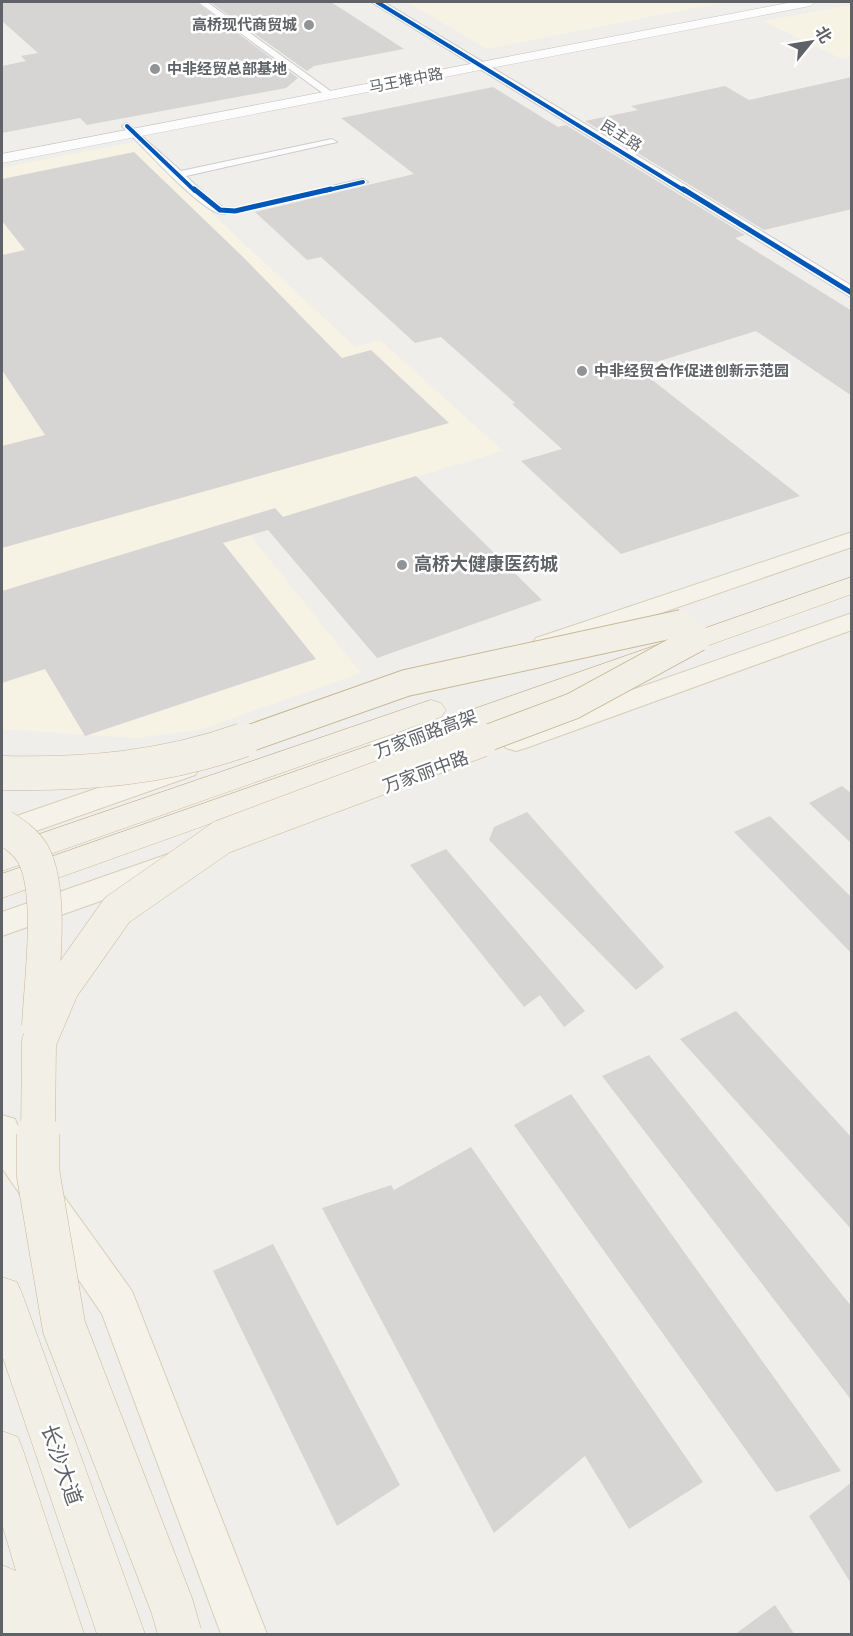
<svg xmlns="http://www.w3.org/2000/svg" width="853" height="1636" font-family="'Alegreya Sans','Noto Sans SC',sans-serif">
	<style>
		.commercial { fill: #f7f3e4 }
		.building { fill: #d6d5d3 }
		.lines { fill: none; stroke-linecap: round; stroke-linejoin: round }
		.minor-casing { stroke: #cbcccc; stroke-width: 2 }
		.tertiary-casing { stroke: #cbcccc; stroke-width: 2 }
		.secondary-casing { stroke: #cacacb; stroke-width: 1 }
		.primary-casing { stroke: #d7ceb8; stroke-width: 2 }
		.trunk-casing { stroke: #c8b996; stroke-width: 1 }
		.minor { fill: #fdfcfc; fill-rule: evenodd }
		.tertiary { fill: #fdfcfc; fill-rule: evenodd }
		.secondary { fill: #fdfcfc; fill-rule: evenodd }
		.primary { fill: #f4f2e9; fill-rule: evenodd }
		.trunk { fill: #f2f0e6; fill-rule: evenodd }
		.trunk-bridge-far2-casing { stroke: #c8b996; stroke-width: 28; stroke-linecap: butt }
		.trunk-bridge-far1-casing { stroke: #c8b996; stroke-width: 35; stroke-linecap: butt }
		.trunk-bridge-casing { stroke: #c8b996; stroke-width: 44; stroke-linecap: butt }
		.trunk-bridge-far2 { stroke: #f2f0e6; stroke-width: 26 }
		.trunk-bridge-far1 { stroke: #f2f0e6; stroke-width: 34 }
		.trunk-bridge { stroke: #f2f0e6; stroke-width: 43 }
		.cycleway-far1-casing { stroke: #fff; stroke-width: 6 }
		.cycleway-casing { stroke: #fff; stroke-width: 8 }
		.cycleway-far1 { stroke: #0057b8; stroke-width: 4 }
		.cycleway { stroke: #0057b8; stroke-width: 5 }
		.poi-dot { fill: #919496; stroke: #fff; stroke-width: 2 }
		.labels { text-anchor: middle; dominant-baseline: central; stroke-width: 5; stroke-linejoin: round; paint-order: stroke }
		.far-poi-label { font-size: 15px; font-weight: bold; fill: #5f6368; stroke: #fff; text-anchor: start }
		.far-street-label { font-size: 15px; fill: #5f6368; stroke: #fff }
		.poi-label { font-size: 18px; font-weight: bold; fill: #5f6368; stroke: #fff; text-anchor: start }
		.street-label { font-size: 18px; fill: #5f6368; stroke: #fff }
		.near-street-label { font-size: 21px; fill: #5f6368; stroke: #fff }
	</style>
	<rect width="100%" height="100%" fill="#efeeea"/>
	<g class="commercial">
		<polygon points="407,2 724,2 487,49"/>
		<polygon points="851,5 851,57 842,59 763,21"/>
		<polygon points="135,142 355,347 380,340 503,451 244,528 361,673 199,730 136,738 2,729 2,168"/>
	</g>
	<g class="building">
		<polygon points="2,2 196,2 298,78 286,88 87,125 80,118 2,133 2,66 26,61 21,56 38,53 2,21"/>
		<polygon points="210,2 331,2 404,49 314,66 307,71"/>
		<polygon points="852,77 852,209 764,230 585,121 638,110 631,106 725,86 749,100"/>
		<polygon points="493,87 558,127 566,125 745,235 735,238 852,311 852,396 756,331 637,368 800,496 621,554 521,461 562,449 512,404 515,403 441,337 415,343 321,257 307,260 255,212 414,174 341,118"/>
		<polygon points="134,152 243,257 342,358 371,350 449,423 2,548 2,446 45,435 2,370 2,255 25,250 2,221 2,179"/>
		<polygon points="416,476 542,600 377,658 268,530 223,543 316,659 85,736 45,669 2,683 2,591 275,508 283,517"/>
		<polygon points="842,786 852,794 852,844 809,803"/>
		<polygon points="527,812 664,967 636,990 489,840 494,827"/>
		<polygon points="770,816 852,898 852,954 734,832"/>
		<polygon points="446,849 585,1011 564,1027 540,995 524,1007 410,865"/>
		<polygon points="736,1011 852,1138 852,1230 680,1039"/>
		<polygon points="649,1055 852,1307 852,1401 602,1076"/>
		<polygon points="571,1094 841,1471 776,1492 514,1125"/>
		<polygon points="471,1147 703,1482 629,1529 585,1456 494,1533 322,1208 391,1185 394,1190"/>
		<polygon points="273,1244 400,1485 337,1526 213,1271"/>
		<polygon points="852,1482 852,1585 809,1516"/>
		<polygon points="775,1605 795,1635 734,1635"/>
	</g>
	<g class="lines">
		<g class="minor-casing">
			<g id="minor">
				<polygon points="198,2 207,2 336,95 328,97"/>
				<path d="M127,123L181,171L332,139L337,142L186,176L210,199L223,207L235,208L363,179L368,182L235,214C229,214 222,215 216,212C194,203 144,148 124,128L122,126Z"/>
			</g>
		</g>
		<g class="tertiary-casing">
			<polygon id="tertiary" points="371,2 384,2 852,286 852,298"/>
		</g>
		<g class="secondary-casing">
			<polygon id="secondary" points="793,2 816,2 810,6 2,163 2,154"/>
		</g>
		<g class="primary-casing">
			<g id="primary">
				<polygon points="852,532 852,547 554,650 545,652 536,650 532,644 536,638"/>
				<polygon points="852,613 852,630 526,748 516,751 506,748 502,741 506,734"/>
				<polygon points="185,758 195,761 200,768 195,775 2,843 2,821"/>
				<polygon points="174,852 185,855 189,863 185,871 2,936 2,912"/>
				<polygon points="2,1115 15,1119 24,1141 132,1291 267,1634 221,1634 102,1314 2,1168"/>
			</g>
		</g>
		<g class="trunk-casing">
			<g id="trunk">
				<polygon points="852,577 852,594 2,898 2,874"/>
				<polygon points="431,700 441,703 446,710 441,717 2,871 2,847"/>
				<polygon points="2,1277 17,1282 23,1296 145,1634 97,1634 2,1355"/>
				<polygon points="2,1431 18,1437 24,1453 84,1634 2,1634 2,1565 16,1571 2,1524"/>
			</g>
		</g>
		<use href="#minor" class="minor"/>
		<use href="#tertiary" class="tertiary"/>
		<use href="#secondary" class="secondary"/>
		<use href="#primary" class="primary"/>
		<use href="#trunk" class="trunk"/>
		<g class="trunk-bridge-far2-casing">
			<g id="trunk-bridge-far2">
				<polyline points="239,742 406,683 682,623"/>
				<polyline points="477,742 573,706 698,638"/>
			</g>
		</g>
		<g class="trunk-bridge-far1-casing">
			<g id="trunk-bridge-far1">
				<path d="M2,773C84,775 165,768 243,740"/>
				<path d="M2,826C14,834 26,842 33,854C54,892 41,982 39,1026"/>
				<polyline points="38,1135 39,1042 62,988 117,910 222,837 481,740"/>
			</g>
		</g>
		<g class="trunk-bridge-casing">
			<polyline id="trunk-bridge" points="38,1134 38,1173 64,1327 172,1606 180,1634"/>
		</g>
		<use href="#trunk-bridge-far2" class="trunk-bridge-far2"/>
		<use href="#trunk-bridge-far1" class="trunk-bridge-far1"/>
		<use href="#trunk-bridge" class="trunk-bridge"/>
		<g class="cycleway-far1-casing">
			<g id="cycleway-far1">
				<polyline points="377,2 685,191"/>
				<polyline points="127,126 195,191"/>
				<polyline points="324,191 363,182"/>
			</g>
		</g>
		<g class="cycleway-casing">
			<g id="cycleway">
				<polyline points="194,189 220,210 235,211 331,189"/>
				<polyline points="683,189 852,293"/>
			</g>
		</g>
		<use href="#cycleway-far1" class="cycleway-far1"/>
		<use href="#cycleway" class="cycleway"/>
	</g>
	<g class="poi-dot">
		<circle cx="309" cy="25" r="6"/>
		<circle cx="155" cy="69" r="6"/>
		<circle cx="582" cy="371" r="6"/>
		<circle cx="402" cy="565" r="6"/>
	</g>
	<g class="labels">
		<g class="far-poi-label">
			<text x="297" y="25" text-anchor="end">高桥现代商贸城</text>
			<text x="167" y="69">中非经贸总部基地</text>
			<text x="594" y="371">中非经贸合作促进创新示范园</text>
		</g>
		<g class="far-street-label">
			<text transform="translate(406 81) rotate(-11)">马王堆中路</text>
			<text transform="translate(621 136) rotate(32)">民主路</text>
		</g>
		<g class="poi-label">
			<text x="414" y="565">高桥大健康医药城</text>
		</g>
		<g class="street-label">
			<text transform="translate(426 735) rotate(-20)">万家丽路高架</text>
			<text transform="translate(426 773) rotate(-20)">万家丽中路</text>
		</g>
		<g class="near-street-label">
			<text transform="translate(61 1465) rotate(71)">长沙大道</text>
		</g>
	</g>
	<rect width="853" height="1636" fill="none" stroke="#5f6368" stroke-width="6"/>
	<g transform="translate(811 42) rotate(60)" stroke="#ffffff" stroke-width="4.5" paint-order="stroke">
	<path d="M0-4.5L10 22L0 15L-10 22Z" fill="#5f6368"/>
	<text y="-9" font-size="16" font-weight="bold" text-anchor="middle" fill="#5f6368">北</text>
	</g>
</svg>
